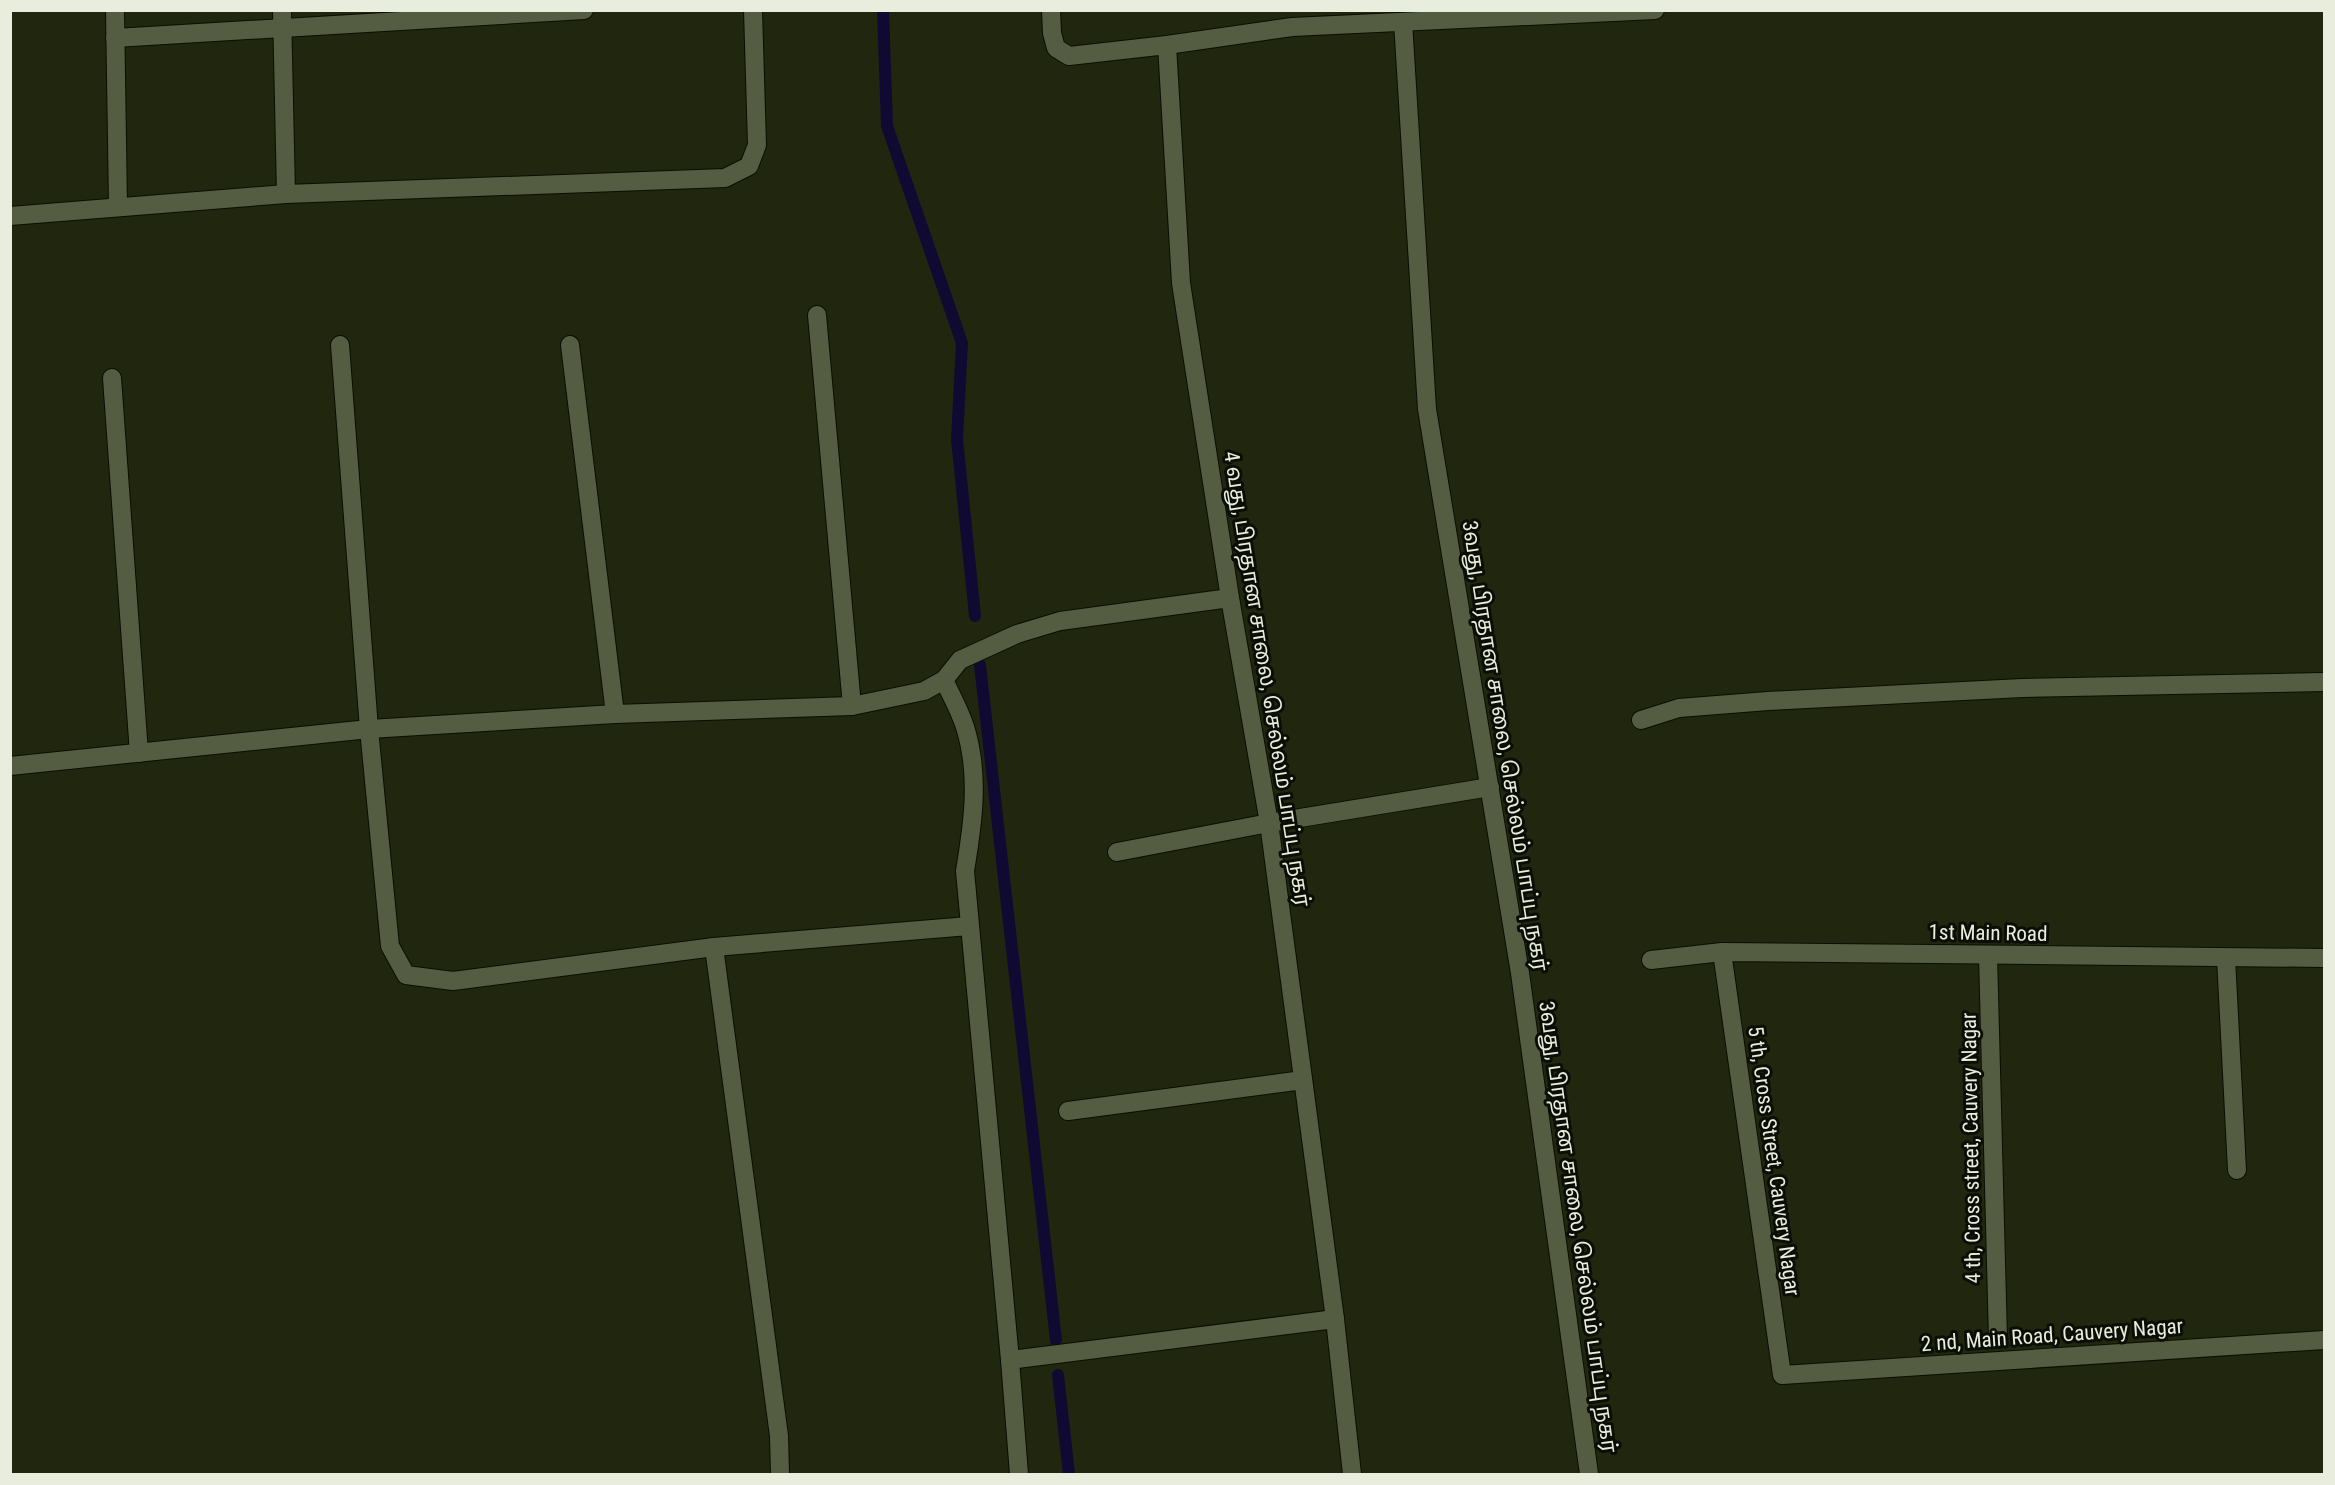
<svg xmlns="http://www.w3.org/2000/svg" width="2335" height="1485" font-family="'Roboto Condensed','Noto Sans Tamil',sans-serif">
	<style>
		.lines { fill: none; stroke-linecap: round; stroke-linejoin: round }
		.stream { stroke: #100a33; stroke-width: 12 }
		.minor-casing { stroke: #090f00; stroke-width: 20 }
		.minor { stroke: #545d42; stroke-width: 18 }
		.labels { text-anchor: middle; dominant-baseline: central; stroke-width: 6; stroke-linejoin: round; paint-order: stroke }
		.street-label { font-size: 21px; fill: #e8edde; stroke: #0b0e05 }
	</style>
	<rect width="100%" height="100%" fill="#20270e"/>
	<g class="lines">
		<g class="stream">
			<polyline points="883,10 887,126 962,343 957,439 975,616"/>
			<polyline points="980,665 1056,1340"/>
			<polyline points="1058,1375 1069,1474"/>
		</g>
		<g class="minor-casing">
			<g id="minor">
				<polyline points="115,10 118,207"/>
				<polyline points="282,10 286,194"/>
				<polyline points="1051,10 1052,33 1056,48 1069,56 1167,45 1292,27 1655,10"/>
				<polyline points="1403,22 1427,409 1520,973 1589,1474"/>
				<polyline points="115,38 584,10"/>
				<polyline points="1167,45 1181,283 1230,598 1269,823 1335,1319 1352,1474"/>
				<polyline points="10,216 286,194 725,178 749,166 757,145 753,10"/>
				<polyline points="817,315 852,706"/>
				<polyline points="340,345 369,729 390,946 406,975 453,981 714,947 969,926"/>
				<polyline points="570,345 615,714"/>
				<polyline points="112,378 139,753"/>
				<path d="M944,680C951,695 960,711 965,727C980,775 973,823 965,871L1010,1360L1019,1474"/>
				<polyline points="1641,720 1679,708 1768,701 2022,688 2324,682"/>
				<polyline points="10,766 369,729 615,714 852,706 924,691 944,680 960,660 1017,634 1060,621 1230,598"/>
				<polyline points="1117,852 1269,823 1490,787"/>
				<polyline points="714,947 779,1436 780,1474"/>
				<polyline points="1722,952 1782,1375 2324,1340"/>
				<polyline points="1988,955 1998,1339"/>
				<polyline points="2226,958 2237,1170"/>
				<polyline points="1651,960 1722,952 2324,958"/>
				<polyline points="1068,1111 1303,1080"/>
				<polyline points="1010,1360 1335,1319"/>
			</g>
		</g>
		<use href="#minor" class="minor"/>
	</g>
	<g class="labels">
		<g class="street-label">
			<text transform="translate(1267 679) rotate(81)">4 வது, பிரதான சாலை, செல்லம் பாப்பு நகர்</text>
			<text transform="translate(1505 746) rotate(81)">3வது, பிரதான சாலை, செல்லம் பாப்பு நகர்</text>
			<text transform="translate(1988 933) rotate(1)">1st Main Road</text>
			<text transform="translate(1971 1148) rotate(-91)">4 th, Cross street, Cauvery Nagar</text>
			<text transform="translate(1774 1161) rotate(82)">5 th, Cross Street, Cauvery Nagar</text>
			<text transform="translate(1578 1227) rotate(82)">3வது, பிரதான சாலை, செல்லம் பாப்பு நகர்</text>
			<text transform="translate(2052 1335) rotate(-4)">2 nd, Main Road, Cauvery Nagar</text>
		</g>
	</g>
	<rect width="2335" height="1485" fill="none" stroke="#e8edde" stroke-width="24"/>
</svg>
